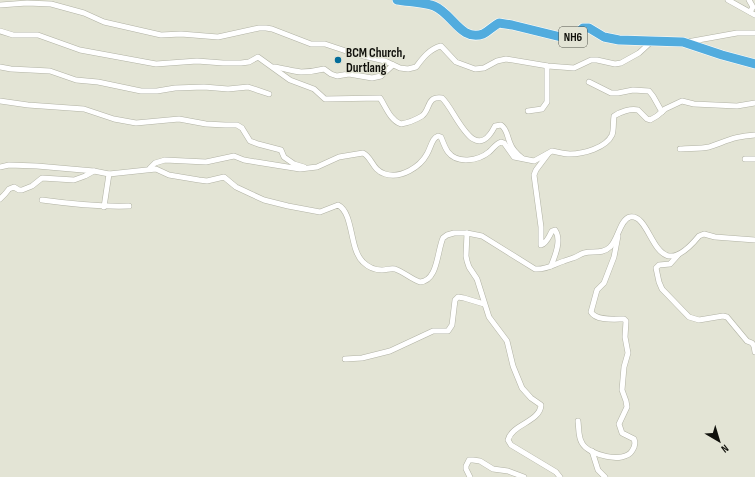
<svg xmlns="http://www.w3.org/2000/svg" width="755" height="477" font-family="'Sofia Sans Condensed',sans-serif">
	<style>
		.lines { fill: none; stroke-linecap: round; stroke-linejoin: round }
		.street-casing { stroke: #b1b2a4; stroke-width: 6 }
		.highway-casing { stroke: #fff; stroke-width: 10 }
		.street { stroke: #fff; stroke-width: 5 }
		.highway { stroke: #52acde; stroke-width: 9 }
		.poi-dot { fill: #036d9a; stroke: #e3e4d5; stroke-width: 1.5 }
		.labels { text-anchor: middle; dominant-baseline: central; stroke-width: 3; stroke-linejoin: round; paint-order: stroke }
		.shield { fill: #e3e4d5; stroke: #4f5048; stroke-width: 1 }
		.shield-label { font-size: 12px; font-weight: bold; fill: #10100b }
		.poi-label { font-size: 13px; font-weight: bold; fill: #10100b; stroke: #e3e4d5; text-anchor: start }
	</style>
	<rect width="100%" height="100%" fill="#e3e4d5"/>
	<g class="lines">
		<g class="street-casing">
			<g id="street">
				<polyline points="728,0 755,15"/>
				<polyline points="749,0 753,7 750,12"/>
				<path d="M0,5L27,3L51,4L84,13L104,22L161,35L181,34L218,37L259,28H266L272,29L311,44H325L355,54L385,61L400,68L408,69L416,67C422,59 429,49 441,46L456,62L475,69L484,68L497,61L506,59L548,66L574,68L591,60H597L615,64L621,63L639,53L652,41"/>
				<path d="M0,31L13,35H38L80,50L156,64L197,61L223,63H241L249,62L258,57L290,80L314,89L325,99L380,98C386,107 390,120 401,124C407,123 417,119 422,116C431,109 426,96 442,98C455,109 474,168 495,126L501,125C507,129 507,136 510,143C512,149 517,154 522,158"/>
				<polyline points="687,42 737,33 755,33"/>
				<polyline points="0,67 11,69 50,71 76,80 98,82 141,91 157,91 175,88 204,87 228,89 248,87 269,94"/>
				<path d="M274,67C283,68 292,71 301,72C308,72 316,71 324,69L331,74L337,76L349,74L372,78L381,76L393,65"/>
				<polyline points="589,82 611,93 618,93 633,90 649,91 653,96 662,112"/>
				<polyline points="0,101 28,105 84,109 114,119 136,123 179,119 206,124 225,125 237,125 242,128 250,141 258,144 281,150 284,157 294,164 304,167"/>
				<polyline points="528,111 542,109 547,102 547,66"/>
				<path d="M680,149C689,148 700,149 709,147C727,141 735,136 755,135"/>
				<path d="M548,154L536,170L534,175L541,227V245C547,243 549,236 552,231L555,230C562,240 555,256 551,266"/>
				<polyline points="745,159 755,159"/>
				<path d="M0,167L9,165L37,166L94,171L109,174L156,169L169,175L199,180L207,181L224,177L236,187L251,194L264,200L288,206L320,212L338,205C354,213 349,249 363,262C368,267 375,270 382,270C387,270 390,268 395,269C404,272 411,279 420,282C438,281 437,251 443,238L447,235L454,233H467L482,236L535,269C547,270 554,264 564,261C567,260 570,259 573,258C577,257 580,254 584,253C593,251 603,254 610,247C618,240 620,219 630,217C654,213 653,292 699,236L704,234L715,237L755,240"/>
				<path d="M150,168L155,163L165,160L206,162L234,156L244,160L300,169L317,167L339,157L363,153C372,157 372,170 385,174C401,179 420,167 427,154C431,147 432,138 438,136L441,137C443,142 445,148 448,152C457,164 478,161 489,152C493,149 495,144 501,142L504,143L514,157L534,161L552,151C558,152 564,154 570,154C583,154 606,148 612,135C614,130 613,122 614,116C620,112 631,108 638,110L647,119L650,120L657,116L665,109L682,101L694,104L737,106L755,103"/>
				<polyline points="0,199 5,194 9,189 14,187 19,190 22,190 32,186 42,178 74,180 85,176 94,171"/>
				<path d="M42,200C71,204 99,207 129,206"/>
				<polyline points="104,207 109,174"/>
				<path d="M467,233L466,256L467,261L469,267L477,279L489,317L507,341L513,366L522,388L531,398L541,405C540,422 512,424 508,440L511,445L556,472L560,477"/>
				<polyline points="678,255 670,264 659,265 656,268 659,282 662,289 689,317 699,320 723,316 727,317 747,341 752,343 754,346 755,352"/>
				<polyline points="345,359 362,358 390,351 433,331 448,331 452,325 455,300 458,297 464,298 484,304"/>
				<path d="M578,421C579,428 578,437 582,443C588,455 624,464 632,451C635,447 636,444 634,439L622,433L619,424L627,407L626,401L622,390L624,367L628,353L625,337L626,321L624,319C615,319 596,321 591,312L597,290L604,283L614,257L618,236"/>
				<polyline points="592,451 598,470 605,477"/>
				<polyline points="470,477 466,469 466,466 469,460 473,460 480,461 493,469 508,471 524,477"/>
			</g>
		</g>
		<g class="highway-casing">
			<path id="highway" d="M397,0C409,2 423,2 434,6C452,13 461,42 483,34C489,31 493,26 499,23L512,25L565,38L573,37L583,28H589L604,37L619,40L683,42L722,55L755,64"/>
		</g>
		<use href="#street" class="street"/>
		<use href="#highway" class="highway"/>
	</g>
	<circle class="poi-dot" cx="338" cy="60" r="4"/>
	<g class="labels">
		<rect class="shield" x="559" y="27" width="28" height="20" rx="3"/>
		<g class="shield-label">
			<text x="573" y="37">NH6</text>
		</g>
		<g class="poi-label">
			<text x="346" y="53">BCM Church,<tspan x="346" dy="15">Durtlang</tspan></text>
		</g>
	</g>
	<g transform="translate(719 441) rotate(142)" stroke="#e3e4d5" stroke-width="3" paint-order="stroke">
	<path d="M0-3L7 15L0 10L-7 15Z" fill="#10100b"/>
	<text y="-6" font-size="11" font-weight="bold" text-anchor="middle" fill="#10100b">N</text>
	</g>
</svg>
